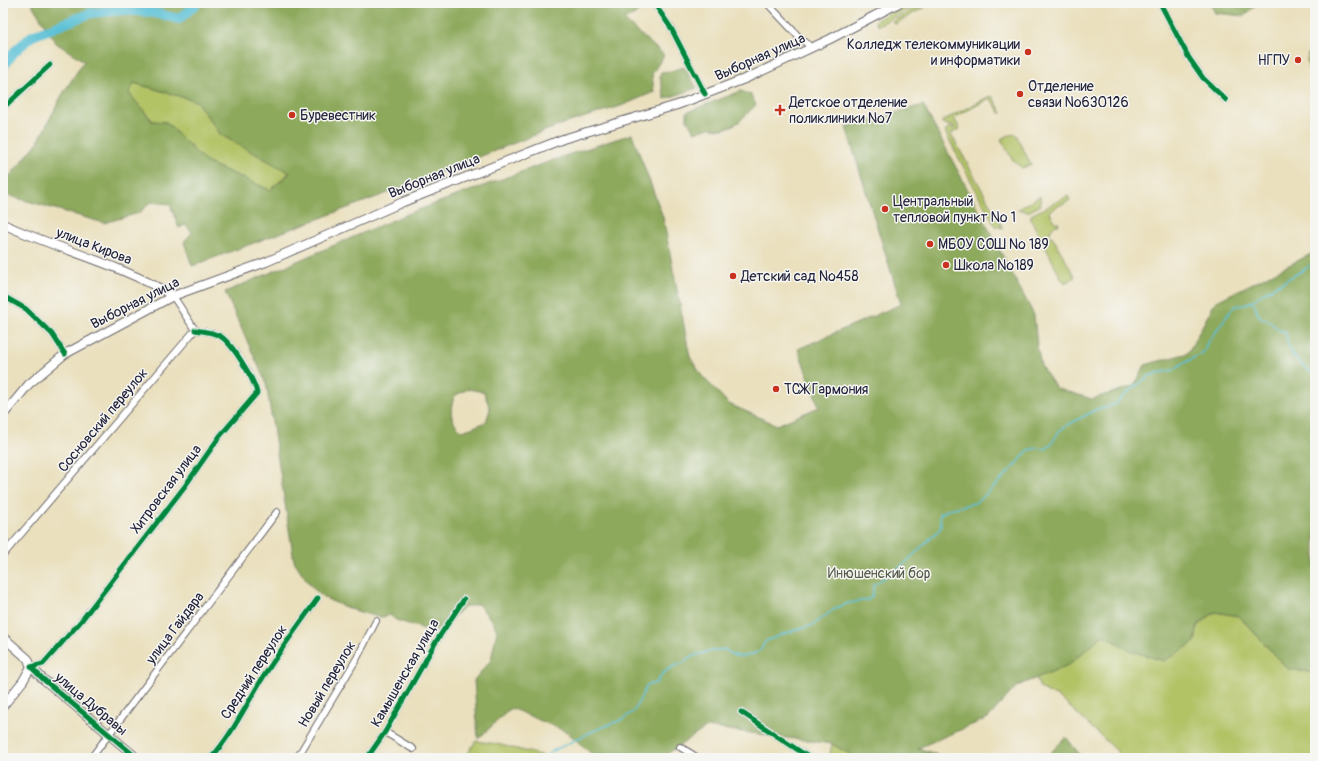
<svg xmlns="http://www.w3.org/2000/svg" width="1318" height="761" font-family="Pangolin,sans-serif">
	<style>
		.green { fill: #b2c366; stroke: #6a7250 }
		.forest { fill: #8da95b; stroke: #58664b; fill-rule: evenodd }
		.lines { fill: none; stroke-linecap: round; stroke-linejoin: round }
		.stream { stroke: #58c0d5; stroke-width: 1.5 }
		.river { stroke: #58c0d5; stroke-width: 10 }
		.street-casing { stroke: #686469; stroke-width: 8 }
		.secondary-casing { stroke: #686469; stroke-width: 10 }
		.street { stroke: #fff; stroke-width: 6 }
		.secondary { stroke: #fff; stroke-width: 8 }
		.cycleway-casing { stroke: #f6f6f2; stroke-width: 8 }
		.cycleway { stroke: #00873e; stroke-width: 5 }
		.poi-dot { fill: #c8321e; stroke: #f6f6f2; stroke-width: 1.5 }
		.labels { text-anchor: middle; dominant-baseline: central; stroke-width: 3; stroke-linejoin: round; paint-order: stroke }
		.poi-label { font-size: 14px; fill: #22223b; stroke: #f6f6f2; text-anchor: start }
		.street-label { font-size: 14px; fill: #22223b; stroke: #f6f6f2 }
		.park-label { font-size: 14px; fill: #545a4a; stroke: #f6f6f2 }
	</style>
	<rect width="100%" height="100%" fill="#f6f6f2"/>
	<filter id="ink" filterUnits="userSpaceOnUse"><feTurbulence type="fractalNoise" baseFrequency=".025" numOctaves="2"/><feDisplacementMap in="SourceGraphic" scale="8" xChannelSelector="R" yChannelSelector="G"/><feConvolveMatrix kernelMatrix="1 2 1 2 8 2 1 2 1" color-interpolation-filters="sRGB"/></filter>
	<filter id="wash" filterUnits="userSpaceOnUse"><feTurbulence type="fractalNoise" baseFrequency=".012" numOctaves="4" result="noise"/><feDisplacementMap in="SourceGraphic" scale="16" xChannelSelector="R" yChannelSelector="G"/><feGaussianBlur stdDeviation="0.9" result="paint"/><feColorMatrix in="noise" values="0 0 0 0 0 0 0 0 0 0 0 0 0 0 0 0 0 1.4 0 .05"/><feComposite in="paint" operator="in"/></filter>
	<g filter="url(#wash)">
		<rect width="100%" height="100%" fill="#eae0be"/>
		<g class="green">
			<polygon points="907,3 919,3 877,26 875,21"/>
			<polygon points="924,3 932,3 895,24 892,21"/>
			<path d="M1315,38V80C1303,64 1306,55 1315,38Z"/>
			<polygon points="134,83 196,101 221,135 290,172 270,190 206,162 166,122 153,121 128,93"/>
			<polygon points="990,96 993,97 1002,113 1001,114 990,98 954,118 960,129 951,134 1003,228 995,226 945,132 949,127 954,129 955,127 951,126 953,123 950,126 942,123 942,121"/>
			<polygon points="1016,134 1031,165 1022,168 1012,159 1001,139 1009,135"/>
			<polygon points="1040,196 1041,205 1028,212 1018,209"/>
			<polygon points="1068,196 1070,200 1049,211 1056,223 1058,222 1059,225 1056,225 1051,230 1050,233 1043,236 1039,235 1031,220 1031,215"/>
			<polygon points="1052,236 1075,277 1067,282 1064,282 1061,278 1044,244 1048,237"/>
			<polygon points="1215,612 1239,616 1288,669 1315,673 1315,686 1312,687 1315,688 1315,758 1119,758 1117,751 1060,698 1040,688 1036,678 1068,665 1103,635 1132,651 1194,642 1198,625"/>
			<polygon points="476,741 497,744 540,755 547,758 465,758"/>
			<polygon points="832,744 857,758 829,758"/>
		</g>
		<g class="forest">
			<path d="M31,3H591L594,5L600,3H648L649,6L624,20L664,55L652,74L654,92L621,106L560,125L393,191L192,266L184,242L192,232L185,225L179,228L170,204L151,202L139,213L104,223L3,194V184L38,142L62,95L84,61L56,43ZM134,83L196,101L221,135L290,173L270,190L206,162L166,122L152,121L129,93Z"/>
			<polygon points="1210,3 1254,3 1254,7 1244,16 1215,13"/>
			<polygon points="684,67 697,88 665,99 660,78 661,72 671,71"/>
			<polygon points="741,91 751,95 756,105 740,121 732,126 723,129 710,128 695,132 687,120 687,112"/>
			<path d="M923,105L1034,315L1037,346L1041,366L1056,388L1092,399L1134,386L1145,365L1188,353L1215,302L1315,252V673L1288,669L1239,616L1215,612L1198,625L1195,642L1164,661L1132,651L1103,635L1068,665L1017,686L988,718L918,748L947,758H857L832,744L707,727L661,758H596L567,732L511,708L478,739L474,680L491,660L497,631L493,622L478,604L465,607L434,632L396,620L390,615C387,616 383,617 381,617C368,616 332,603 322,596C310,587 302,573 294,561L266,383L225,292L407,214L567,155L632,134L663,217L690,357L702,376L729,404L777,425L819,407L798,349L901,304L846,127ZM468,389L484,392L490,409L486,422L471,428L462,431C449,419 450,413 454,396Z"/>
			<polygon points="1066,737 1081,756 1079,758 1045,758"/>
		</g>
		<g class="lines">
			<g class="stream">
				<path d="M1252,302L1255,305L1258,314L1262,319L1268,320L1279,330L1285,332C1287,336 1287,340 1288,344C1292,359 1302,366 1315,374"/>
				<path d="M544,758L553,751L591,732L623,719L634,711L647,685L656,683L663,673L674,666L685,662L688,658L706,652L725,649C732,658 745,658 755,653C757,652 759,651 761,649C763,647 763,644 766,641L786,633L813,625L836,608L849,603L867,600L872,597L874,585L904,564L939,530L941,527L940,514L949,509L975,503L984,496L1006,475L1026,453L1029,450L1037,448L1044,449L1047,448L1051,445L1059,431L1066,426L1097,409L1116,404L1122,397L1149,376L1157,373L1174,370L1179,366L1204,352L1206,345L1234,306L1244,305L1252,301L1265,292L1305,269L1315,262"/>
			</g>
			<polyline class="river" points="3,67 14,52 32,36 91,13 122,10 150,12 179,19 197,3"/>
		</g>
	</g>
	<g filter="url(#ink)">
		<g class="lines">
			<g class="street-casing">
				<g id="street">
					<polyline points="654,3 671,28 705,94"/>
					<polyline points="767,3 798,36 812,48"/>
					<polyline points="1160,3 1189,58 1203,78 1226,100"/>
					<polyline points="3,108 50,65"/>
					<polyline points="3,296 26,309 52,334 65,354"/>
					<polyline points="3,555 195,330 173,296"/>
					<path d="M31,667L43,664L81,621L185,486L220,436L257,393C254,379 232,343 220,336C213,332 202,331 195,330"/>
					<polyline points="741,712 810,758"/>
					<polyline points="385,732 413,749"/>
					<polyline points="680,747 698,758"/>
					<polyline points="91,758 277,512"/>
					<path d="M211,758C231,736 244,709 259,684C277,654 298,626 318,598"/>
					<polyline points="297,758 357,658 376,621"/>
					<polyline points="367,758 385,732 437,640 464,599"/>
				</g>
			</g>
			<g class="secondary-casing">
				<g id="secondary">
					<path d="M3,224C59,250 121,264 173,296"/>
					<polyline points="3,415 29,384 65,354 173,296 266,262 403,202 563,139 677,105 747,78 830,39 899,3"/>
					<polyline points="3,637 28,659 31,667 43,679 137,758"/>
					<polyline points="3,706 23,681 31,667"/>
				</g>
			</g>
			<use href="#street" class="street"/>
			<use href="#secondary" class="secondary"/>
			<g class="cycleway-casing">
				<g id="cycleway">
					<polyline points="654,3 671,28 705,94"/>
					<polyline points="1160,3 1189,58 1203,78 1226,100"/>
					<polyline points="3,108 50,65"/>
					<polyline points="3,296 26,309 52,334 65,354"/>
					<polyline points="741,712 810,758"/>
					<path d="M137,758L43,679L31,667L43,664L81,621L185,486L220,436L257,393C254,379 232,343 220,336C213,332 202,331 195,330"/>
					<path d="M211,758C231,736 244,709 259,684C277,654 298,626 318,598"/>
					<polyline points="367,758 385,732 437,640 464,599"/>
				</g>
			</g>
			<use href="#cycleway" class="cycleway"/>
		</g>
	</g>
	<g class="poi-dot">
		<circle cx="1028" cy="52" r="4"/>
		<circle cx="1298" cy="60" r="4"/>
		<circle cx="1020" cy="94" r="4"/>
		<path d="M778 104h4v4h4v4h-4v4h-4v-4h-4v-4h4z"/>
		<circle cx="292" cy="115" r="4"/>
		<circle cx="885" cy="209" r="4"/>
		<circle cx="930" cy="244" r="4"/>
		<circle cx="946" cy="265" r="4"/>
		<circle cx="733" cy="276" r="4"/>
		<circle cx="776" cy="389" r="4"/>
	</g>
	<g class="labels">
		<g class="poi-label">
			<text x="1020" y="44" text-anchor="end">Колледж телекоммуникации<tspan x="1020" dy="16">и информатики</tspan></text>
			<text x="1290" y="60" text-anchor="end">НГПУ</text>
			<text x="1028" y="86">Отделение<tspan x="1028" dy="16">связи №630126</tspan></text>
			<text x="789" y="102">Детское отделение<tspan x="789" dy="16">поликлиники №7</tspan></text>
			<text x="300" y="115">Буревестник</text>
			<text x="893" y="201">Центральный<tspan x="893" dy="16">тепловой пункт № 1</tspan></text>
			<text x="938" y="244">МБОУ СОШ № 189</text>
			<text x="954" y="265">Школа №189</text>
			<text x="741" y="276">Детский сад №458</text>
			<text x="784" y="389">ТСЖ Гармония</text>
		</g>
		<g class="street-label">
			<text transform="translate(760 57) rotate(-24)">Выборная улица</text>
			<text transform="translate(434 176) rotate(-22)">Выборная улица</text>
			<text transform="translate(94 246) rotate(21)">улица Кирова</text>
			<text transform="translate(135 303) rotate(-27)">Выборная улица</text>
			<text transform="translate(103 420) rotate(-50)">Сосновский переулок</text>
			<text transform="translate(166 489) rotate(-53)">Хитровская улица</text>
			<text transform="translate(175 628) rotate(-53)">улица Гайдара</text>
			<text transform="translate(254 672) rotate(-57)">Средний переулок</text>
			<text transform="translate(405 673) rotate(-60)">Камышенская улица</text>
			<text transform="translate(327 684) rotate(-59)">Новый переулок</text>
			<text transform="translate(91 704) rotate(40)">улица Дубравы</text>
		</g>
		<g class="park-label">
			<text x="879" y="573">Инюшенский бор</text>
		</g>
	</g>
	<rect width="1318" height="761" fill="none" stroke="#f6f6f2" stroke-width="16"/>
</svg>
